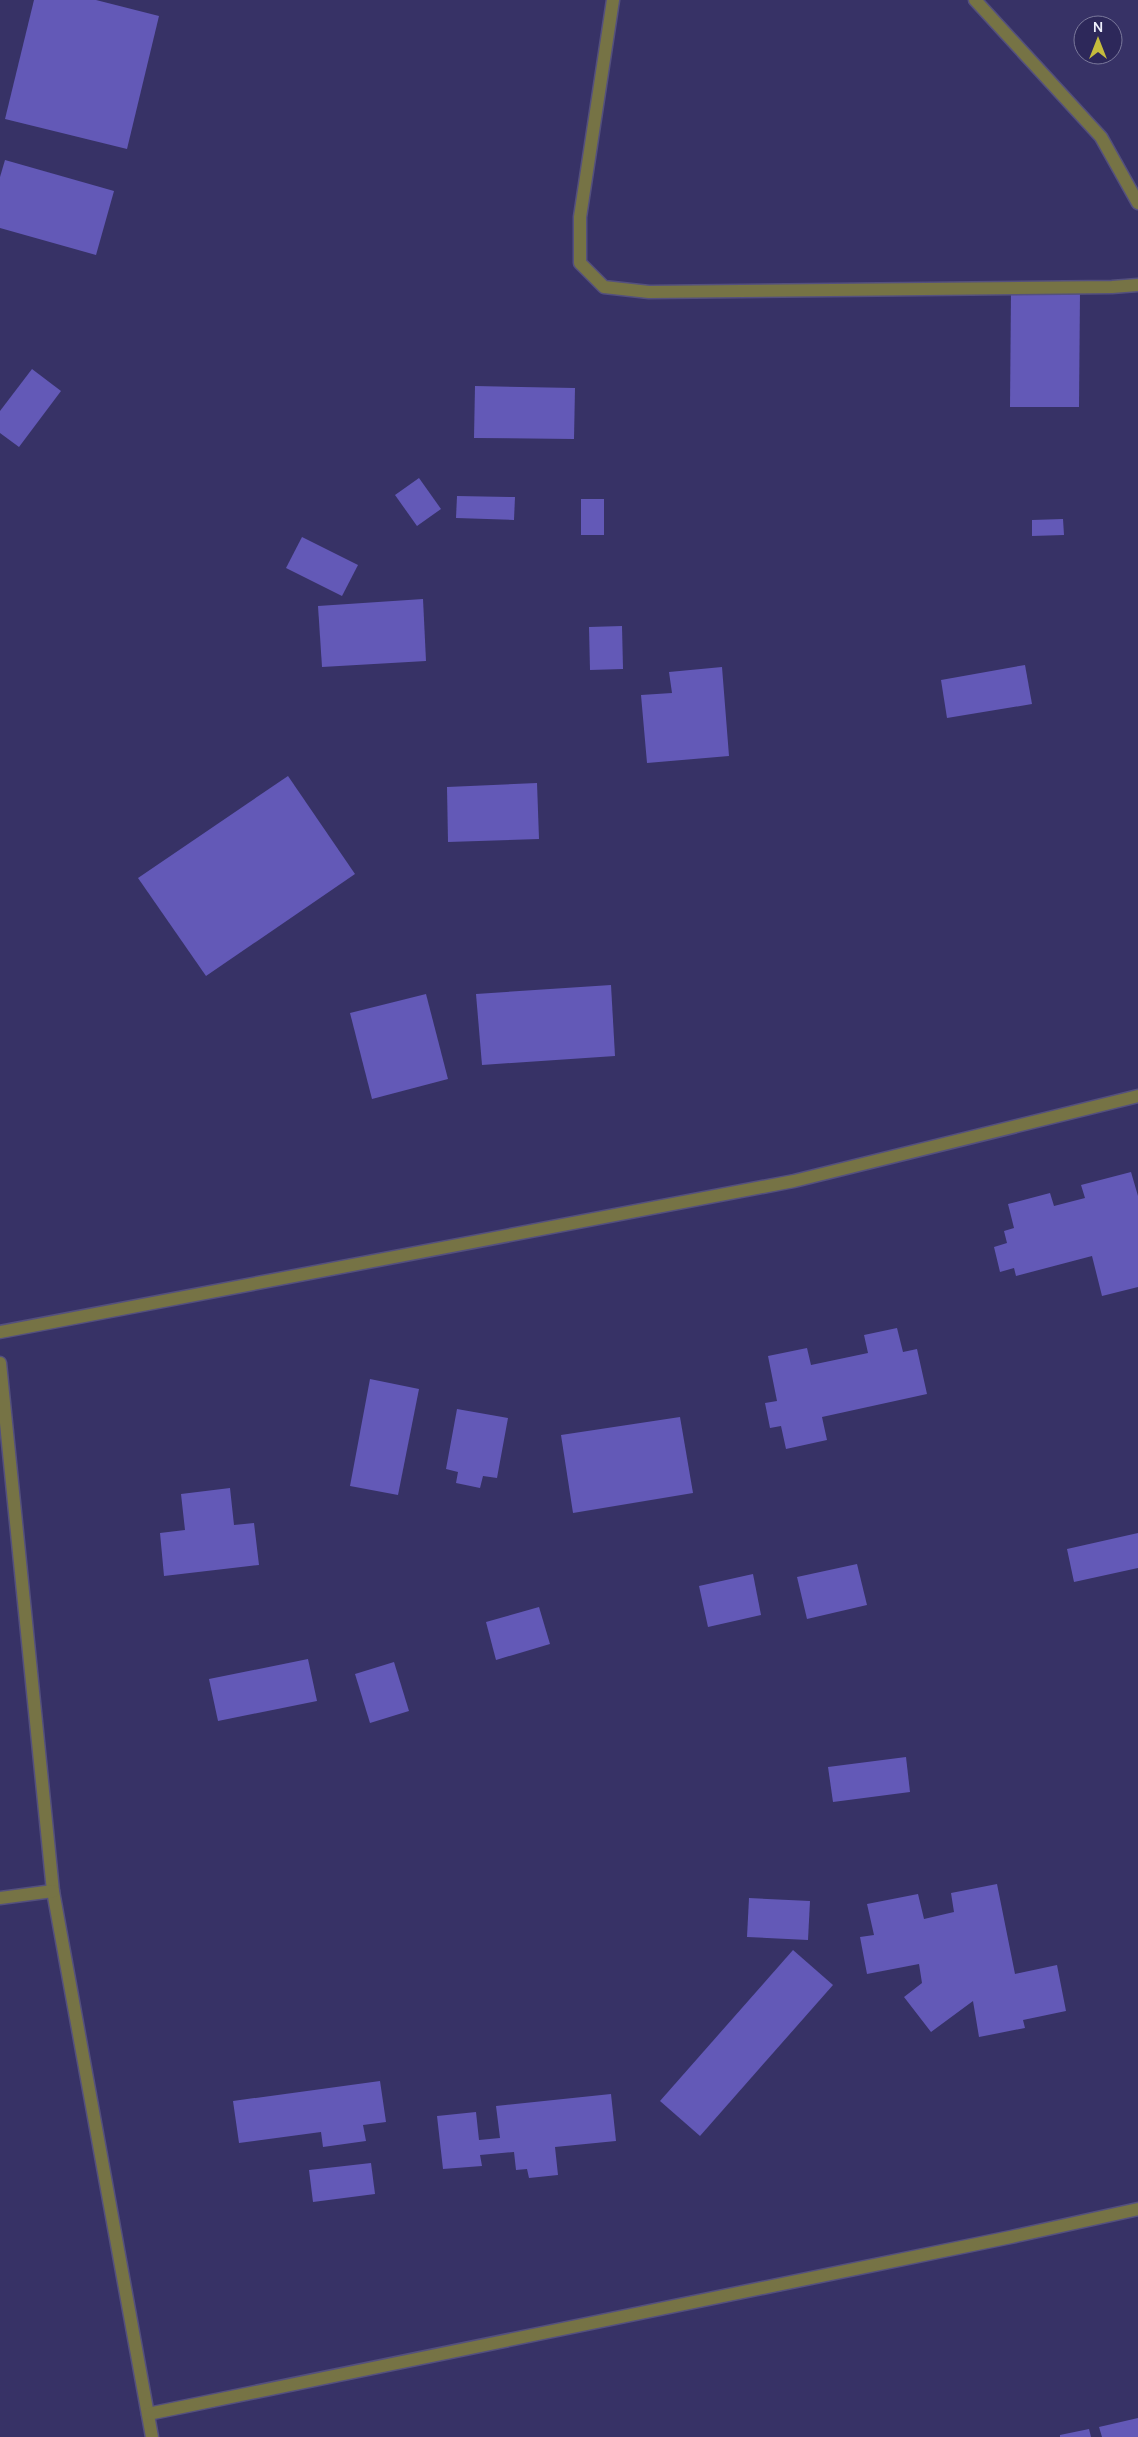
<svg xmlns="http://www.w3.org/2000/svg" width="1138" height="2437" font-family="Manrope,sans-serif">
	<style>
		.building { fill: #6359b7 }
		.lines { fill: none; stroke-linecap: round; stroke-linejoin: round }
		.minor-casing { stroke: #54507e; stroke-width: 15 }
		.minor { stroke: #767345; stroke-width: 12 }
	</style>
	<rect width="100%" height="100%" fill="#373266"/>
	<g class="building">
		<polygon points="34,0 96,0 159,16 127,149 5,119"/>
		<polygon points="5,160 114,191 96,255 0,228 0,177"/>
		<polygon points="1011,290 1080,291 1079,407 1010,407"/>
		<polygon points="32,369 61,391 19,447 0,433 0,411"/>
		<polygon points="475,386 575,388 574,439 474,438"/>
		<polygon points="419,478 441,509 417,526 395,495"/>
		<polygon points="457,496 515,497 514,520 456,518"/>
		<rect x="581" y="499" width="23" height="36"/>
		<polygon points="1063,519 1064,535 1032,536 1032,520"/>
		<polygon points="302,537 358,565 342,596 286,568"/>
		<polygon points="423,599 426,661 322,667 318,606"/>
		<polygon points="622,626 623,669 590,670 589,627"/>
		<polygon points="1025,665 1032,704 947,718 941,680"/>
		<polygon points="722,667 729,756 647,763 641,695 672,693 669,672"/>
		<polygon points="288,776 355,874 206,976 138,878"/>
		<polygon points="537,783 539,839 448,842 447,787"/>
		<polygon points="611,985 615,1056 482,1065 476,994"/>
		<polygon points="426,994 448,1079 372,1099 350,1013"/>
		<polygon points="1131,1172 1138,1196 1138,1287 1102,1296 1092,1256 1016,1276 1014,1268 1000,1272 994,1247 1007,1243 1004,1231 1014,1228 1008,1204 1050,1193 1054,1206 1085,1198 1081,1185"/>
		<polygon points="897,1328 903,1352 917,1349 927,1394 822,1417 827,1440 786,1449 781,1426 770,1428 765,1403 777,1401 768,1356 807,1348 811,1365 868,1353 864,1335"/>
		<polygon points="370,1379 419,1389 398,1495 350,1486"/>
		<polygon points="457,1409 508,1418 497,1478 483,1476 480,1488 456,1483 458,1472 446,1469"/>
		<polygon points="680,1417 693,1493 573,1513 561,1435"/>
		<polygon points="230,1488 234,1525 254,1523 259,1565 164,1576 160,1533 185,1530 181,1494"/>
		<polygon points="1138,1533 1138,1568 1074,1582 1067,1549"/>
		<polygon points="857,1564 867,1605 807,1619 797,1577"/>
		<polygon points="753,1574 761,1615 708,1627 699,1586"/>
		<polygon points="539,1607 550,1644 496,1660 486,1622"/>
		<polygon points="308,1659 317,1701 218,1721 209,1679"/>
		<polygon points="394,1662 409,1711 370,1723 355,1674"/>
		<polygon points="906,1757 910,1792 833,1802 828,1767"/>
		<polygon points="997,1884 1015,1974 1057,1965 1066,2011 1023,2020 1025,2028 979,2037 973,2001 931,2032 904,1997 922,1983 919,1964 867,1974 860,1937 874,1935 867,1904 918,1894 924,1919 954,1912 951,1893"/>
		<polygon points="749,1898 810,1901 808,1940 747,1937"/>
		<polygon points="793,1950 833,1985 700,2136 660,2101"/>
		<polygon points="380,2081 386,2122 363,2125 366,2141 323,2147 321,2132 239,2143 233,2101"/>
		<polygon points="611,2094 616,2141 555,2147 558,2175 529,2178 527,2169 516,2170 514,2152 480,2155 482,2166 443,2169 437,2116 476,2112 479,2140 500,2138 496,2106"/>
		<polygon points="371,2163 375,2194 313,2202 309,2170"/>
		<polygon points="1138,2418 1138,2437 1102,2437 1099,2427"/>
		<polygon points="1089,2429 1091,2437 1060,2437 1060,2435"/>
	</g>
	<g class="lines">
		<g class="minor-casing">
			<g id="minor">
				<polyline points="613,0 580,217 580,263 604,287 649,292 1112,287 1138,285"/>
				<polyline points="975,0 1101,137 1138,203"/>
				<polyline points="0,1332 794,1181 1138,1096"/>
				<polyline points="0,1363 53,1891 152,2437"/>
				<polyline points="0,1898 53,1891"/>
				<polyline points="148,2414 1011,2237 1138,2209"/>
			</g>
		</g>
		<use href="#minor" class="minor"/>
	</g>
	<g transform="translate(1098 40)"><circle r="24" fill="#2d285a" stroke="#7a789b"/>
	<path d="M0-4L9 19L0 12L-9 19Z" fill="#c5bc3d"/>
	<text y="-8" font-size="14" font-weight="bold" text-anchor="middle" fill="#eeeffc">N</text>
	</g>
</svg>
